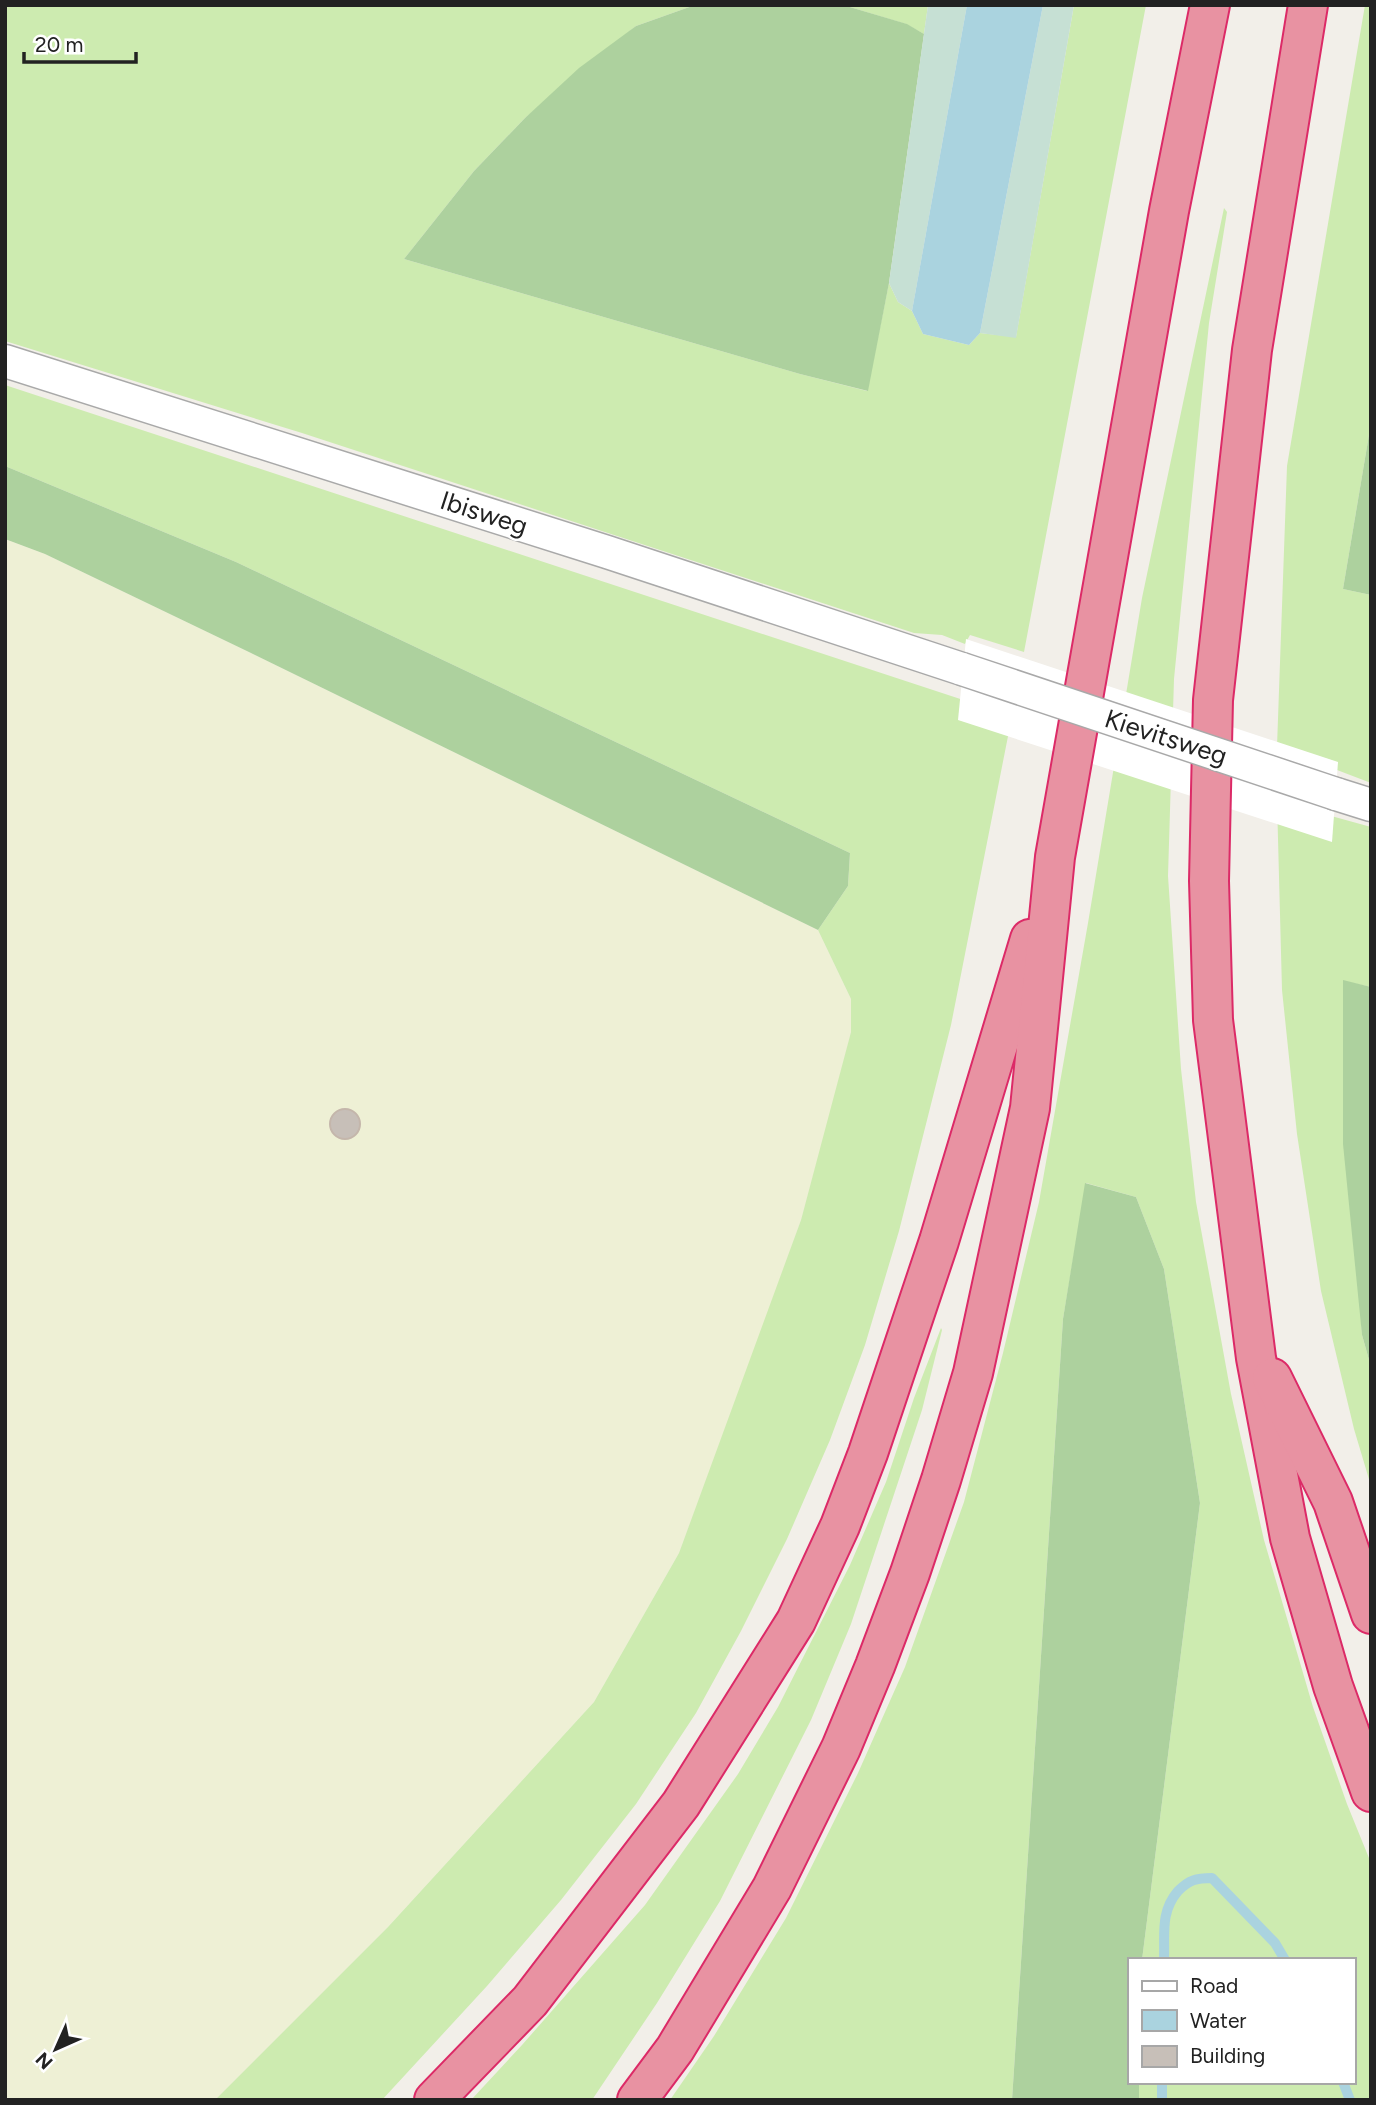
<svg xmlns="http://www.w3.org/2000/svg" width="1376" height="2105" font-family="Figtree,sans-serif">
	<style>
		.farmland { fill: #eef0d5 }
		.grass { fill: #cdebb0 }
		.forest { fill: #add19e }
		.wetland { fill: #c6e0d4 }
		.water { fill: #aad3df }
		.pier { fill: #fff }
		.lines { fill: none; stroke-linecap: round; stroke-linejoin: round }
		.stream { stroke: #aad3df; stroke-width: 10 }
		.building { fill: #c7bfb8; stroke: #c4b6ab; stroke-width: 2 }
		.minor-casing { stroke: #a9a9a9; stroke-width: 35 }
		.motorway-casing { stroke: #dc2a67; stroke-width: 42 }
		.minor { stroke: #fff; stroke-width: 32 }
		.motorway { stroke: #e892a2; stroke-width: 38 }
		.minor-bridge-casing { stroke: #a9a9a9; stroke-width: 35; stroke-linecap: butt }
		.minor-bridge { stroke: #fff; stroke-width: 32 }
		.labels { text-anchor: middle; dominant-baseline: central; stroke-width: 5; stroke-linejoin: round; paint-order: stroke }
		.street-label { font-size: 26px; fill: #222; stroke: #fff }
	</style>
	<rect width="100%" height="100%" fill="#f2efe9"/>
	<polygon class="farmland" points="5,539 45,554 251,653 818,930 851,999 851,1032 832,1107 801,1220 761,1332 679,1553 594,1702 388,1927 215,2100 5,2100"/>
	<g class="grass">
		<polygon points="5,5 695,5 636,26 525,118 474,171 404,259 800,374 867,391 889,283 898,302 912,311 923,334 969,345 980,333 1016,337 1074,5 1146,5 1024,652 970,635 965,644 942,635 914,633 302,433 5,341"/>
		<polygon points="843,5 928,5 924,34 906,24"/>
		<polygon points="1365,5 1371,5 1371,423 1343,589 1371,595 1371,783 1277,747 1287,466"/>
		<polygon points="1224,208 1227,212 1209,323 1174,679 1168,876 1181,1069 1196,1202 1231,1394 1264,1540 1313,1707 1347,1804 1371,1863 1371,2100 1139,2100 1139,2082 1353,2082 1353,1960 1142,1960 1200,1503 1164,1269 1136,1197 1086,1183 1063,1319 1012,2100 670,2100 714,2036 786,1918 858,1773 905,1667 964,1502 1003,1353 1039,1202 1088,923 1142,598"/>
		<polygon points="5,385 1012,716 951,1025 899,1231 865,1345 830,1440 787,1539 741,1631 696,1713 636,1804 561,1900 487,1986 382,2100 215,2100 388,1927 594,1702 679,1553 801,1220 851,1032 851,999 818,930 848,886 850,853 236,562 5,466"/>
		<polygon points="1277,801 1371,827 1371,987 1343,981 1362,1335 1371,1367 1371,1486 1354,1429 1321,1291 1297,1134 1282,990"/>
		<polygon points="941,1328 942,1330 922,1410 851,1624 811,1720 720,1901 657,2003 592,2100 471,2100 522,2045 645,1905 738,1774 778,1707 850,1565 886,1482 914,1398"/>
	</g>
	<g class="forest">
		<polygon points="695,5 843,5 907,24 924,34 889,283 868,391 800,374 404,259 474,171 525,118 579,68 636,26"/>
		<polygon points="1371,423 1371,595 1343,589"/>
		<polygon points="5,466 236,562 850,853 848,886 818,930 251,653 45,554 5,539"/>
		<polygon points="1343,980 1371,987 1371,1367 1362,1335 1343,1144"/>
		<polygon points="1085,1183 1136,1197 1164,1269 1200,1503 1142,1960 1129,1960 1129,2082 1139,2082 1139,2100 1012,2100 1063,1319"/>
	</g>
	<g class="wetland">
		<polygon points="928,5 967,5 912,311 898,302 889,283"/>
		<polygon points="1043,5 1074,5 1016,338 980,333"/>
	</g>
	<polygon class="water" points="967,5 1043,5 980,333 969,345 923,334 912,311"/>
	<polygon class="pier" points="966,639 1338,762 1332,842 958,720"/>
	<g class="lines">
		<g class="stream">
			<path d="M1164,1960C1165,1934 1160,1912 1178,1891C1189,1880 1196,1878 1212,1878L1275,1943L1285,1960"/>
			<polyline points="1343,2082 1350,2100"/>
			<polyline points="1162,2100 1162,2082"/>
		</g>
	</g>
	<circle class="building" cx="345" cy="1124" r="15"/>
	<g class="lines">
		<g class="minor-casing">
			<g id="minor">
				<polyline points="5,361 607,552 962,669"/>
				<polyline points="1336,794 1371,805"/>
			</g>
		</g>
		<g class="motorway-casing">
			<g id="motorway">
				<polyline points="1308,5 1252,350 1213,700 1209,881 1213,1020 1256,1358 1290,1538 1333,1686 1371,1792"/>
				<polyline points="1272,1378 1333,1502 1371,1614"/>
				<polyline points="434,2100 530,2001 681,1804 796,1621 840,1526 868,1453 939,1241 1030,939"/>
				<polyline points="637,2100 675,2049 772,1888 841,1748 875,1666 910,1573 941,1480 973,1373 1030,1108 1055,857 1169,211 1210,5"/>
			</g>
		</g>
		<use href="#minor" class="minor"/>
		<use href="#motorway" class="motorway"/>
		<g class="minor-bridge-casing">
			<polyline id="minor-bridge" points="962,669 1336,794"/>
		</g>
		<use href="#minor-bridge" class="minor-bridge"/>
	</g>
	<g class="labels">
		<g class="street-label">
			<text transform="translate(484 513) rotate(18)">Ibisweg</text>
			<text transform="translate(1166 737) rotate(18)">Kievitsweg</text>
		</g>
	</g>
	<rect width="1376" height="2105" fill="none" stroke="#222222" stroke-width="14"/>
	<rect x="1128" y="1958" width="228" height="126" fill="#ffffff" stroke="#a7a7a7" stroke-width="2"/>
	<rect x="1142" y="1981" width="35" height="10" fill="#ffffff" stroke="#a7a7a7" stroke-width="2"/>
	<text x="1190" y="1993" font-size="21" fill="#222222">Road</text>
	<rect x="1142" y="2010" width="35" height="21" fill="#aad3df" stroke="#a7a7a7" stroke-width="2"/>
	<text x="1190" y="2028" font-size="21" fill="#222222">Water</text>
	<rect x="1142" y="2046" width="35" height="21" fill="#c7bfb8" stroke="#a7a7a7" stroke-width="2"/>
	<text x="1190" y="2063" font-size="21" fill="#222222">Building</text>
	<g transform="translate(56 2049) rotate(225)" stroke="#ffffff" stroke-width="5" paint-order="stroke">
	<path d="M0-5L12 26L0 18L-12 26Z" fill="#222222"/>
	<text y="-10" font-size="19" font-weight="bold" text-anchor="middle" fill="#222222">N</text>
	</g>
	<path d="M24 52v10h112v-10" fill="none" stroke="#222222" stroke-width="3.5"/>
	<text x="35" y="52" font-size="21" fill="#222222" stroke="#ffffff" stroke-width="5" paint-order="stroke">20 m</text>
</svg>
